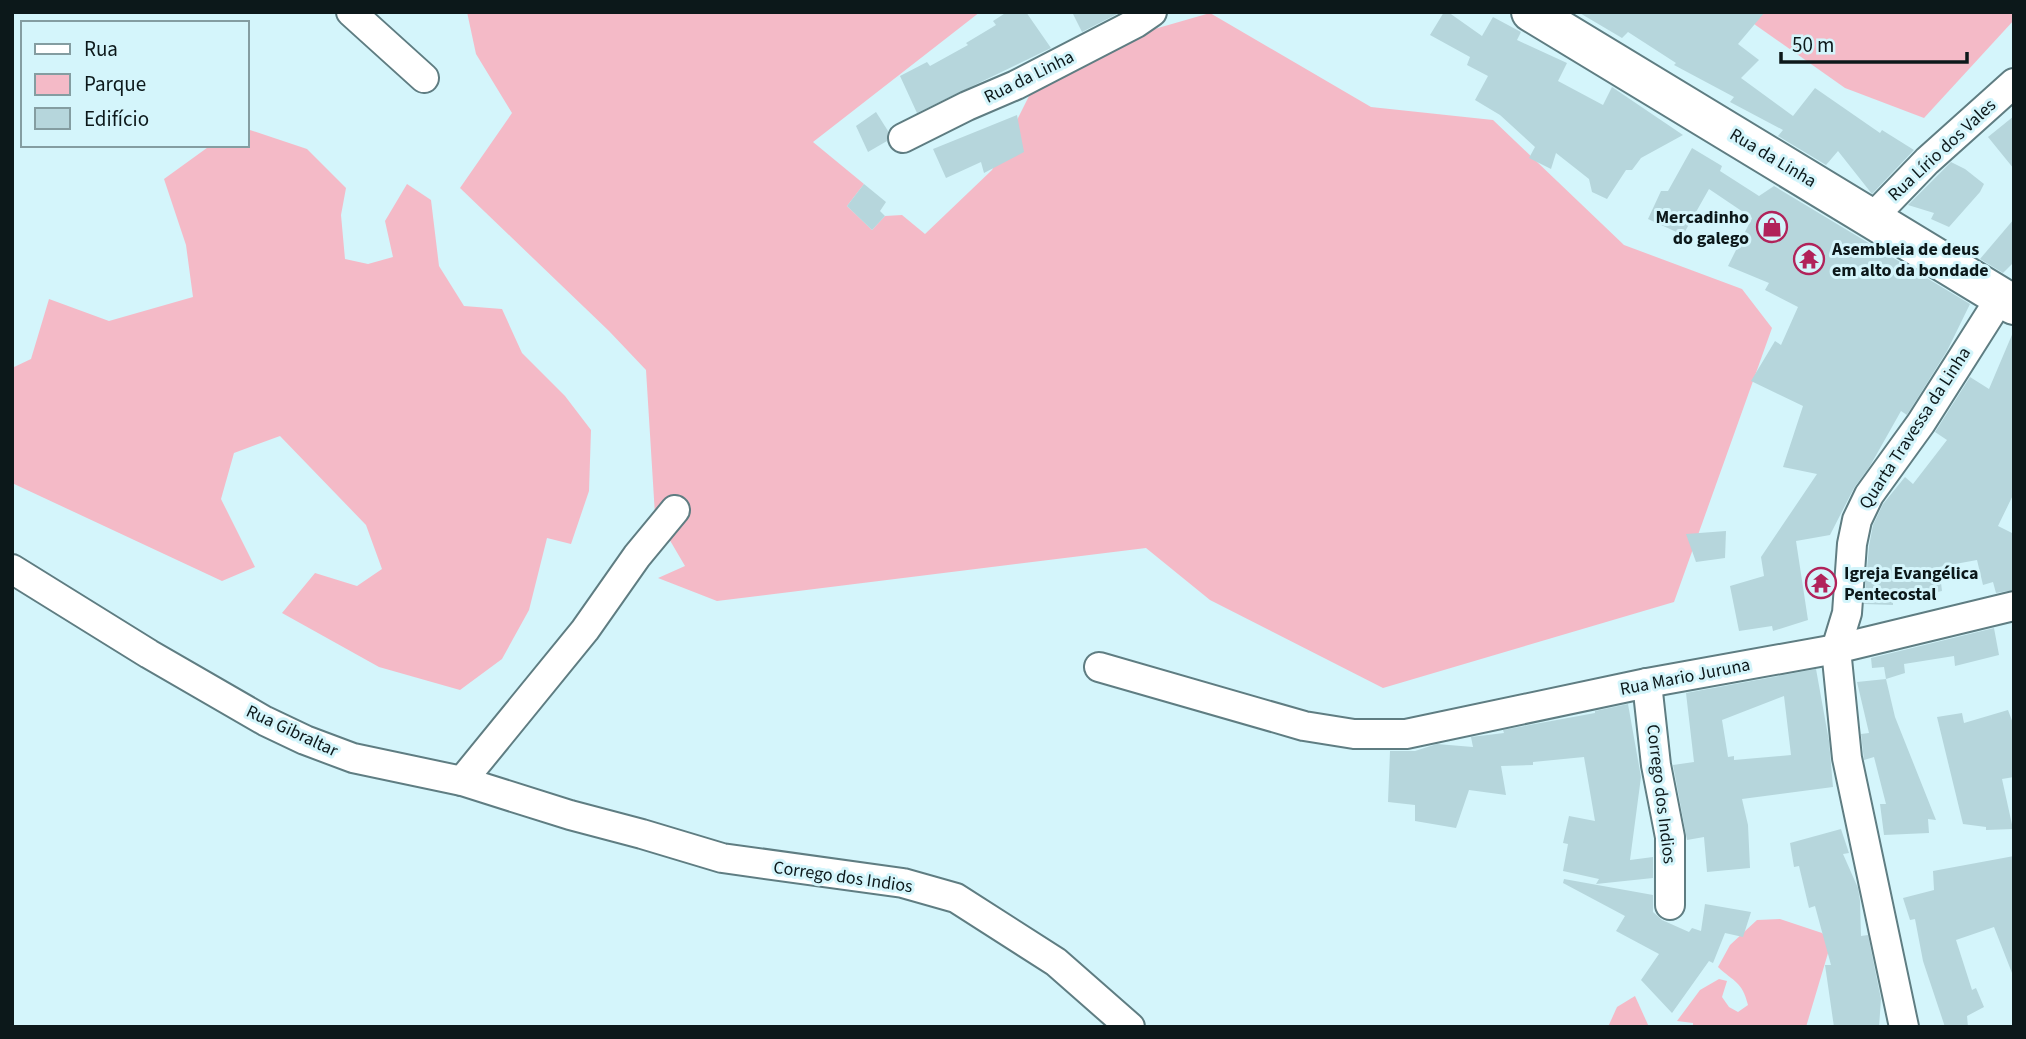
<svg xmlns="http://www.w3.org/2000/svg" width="2026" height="1039" font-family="'Source Sans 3',sans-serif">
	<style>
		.green { fill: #f4bac7 }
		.building { fill: #b6d6dc; fill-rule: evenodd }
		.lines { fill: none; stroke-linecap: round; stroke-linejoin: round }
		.street-casing { stroke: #5f7d82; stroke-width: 32 }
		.secondary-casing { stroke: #5f7d82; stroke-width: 42 }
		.street { stroke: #fff; stroke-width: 28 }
		.secondary { stroke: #fff; stroke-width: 38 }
		.labels { text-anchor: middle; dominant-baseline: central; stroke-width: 6; stroke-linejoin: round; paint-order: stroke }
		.street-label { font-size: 18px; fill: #0c181a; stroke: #d4f5fb }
		.poi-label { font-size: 18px; font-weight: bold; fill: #0c181a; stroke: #d4f5fb; text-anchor: start }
	</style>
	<rect width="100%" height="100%" fill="#d4f5fb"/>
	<g class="green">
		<polygon points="467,12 980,12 813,142 864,184 847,206 872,230 885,216 902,215 925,234 992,170 1047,60 1210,13 1371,107 1493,120 1624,245 1742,289 1772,328 1674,602 1383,688 1210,600 1146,548 717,601 658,578 685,566 655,515 646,370 609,331 460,188 512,113 476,54"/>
		<polygon points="1737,12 2014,12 2014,20 1924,118 1845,88"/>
		<polygon points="247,129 307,149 346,188 341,215 345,259 368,264 393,257 385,221 407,184 431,200 439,266 464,306 502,309 522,353 565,396 591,430 589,491 571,544 547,538 529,610 502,659 460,690 379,667 282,613 315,573 357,586 382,569 366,525 280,436 234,453 221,499 255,567 222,581 12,483 12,368 31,359 49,299 109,321 193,297 186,245 164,179 211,145 247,145"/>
		<path d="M1780,919L1822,933L1831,943L1806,1027H1693V1023L1677,1021L1700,990L1719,979L1727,981L1722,997L1729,1007L1738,1012L1748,1005C1742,981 1734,982 1718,967L1730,945L1757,920Z"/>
		<polygon points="1635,996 1649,1027 1608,1027 1617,1007"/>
	</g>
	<g class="building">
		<polygon points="1007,12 1026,12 1051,48 917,113 900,76 927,62 930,66 968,45 966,43 996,25 993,21"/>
		<polygon points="1072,12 1121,12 1082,32"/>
		<polygon points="1444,12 1448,12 1482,36 1493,17 1521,32 1517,40 1567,63 1558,81 1603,105 1612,87 1683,135 1641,158 1632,170 1626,170 1607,199 1592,192 1589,179 1556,153 1551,169 1529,158 1535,147 1500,115 1475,100 1488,76 1467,65 1470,57 1430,35"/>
		<polygon points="1578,12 1765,12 1738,44 1759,60 1741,78 1793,116 1815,88 1880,133 1882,130 1914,150 1872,194 1838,151 1826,165 1778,136 1783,130 1730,102 1734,97 1674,65 1676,63 1628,32 1622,38"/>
		<polygon points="876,112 888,131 887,141 868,152 856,126"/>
		<polygon points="1017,115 1024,152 984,173 981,162 946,178 933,149"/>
		<polygon points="2014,116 2014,169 1988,137"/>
		<polygon points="1692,148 1722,166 1720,171 1759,196 1774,186 1970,304 1947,351 1907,415 1901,411 1870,466 1854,488 1830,535 1796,541 1808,620 1773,631 1772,626 1739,631 1730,586 1764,576 1761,557 1817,474 1783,467 1803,406 1751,381 1775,341 1781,345 1798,307 1765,290 1769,283 1728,266 1752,218 1709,189 1683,235 1648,219 1661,191 1668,191"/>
		<polygon points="1951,162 1965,169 1984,184 1980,192 1949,227 1931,219 1934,213 1908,205"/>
		<polygon points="864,184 886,202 880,211 885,216 872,230 847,206"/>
		<polygon points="2014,219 2014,262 2003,273 1980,259"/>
		<polygon points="2014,330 2014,493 1998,526 2014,534 2014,590 1996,593 1993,582 1983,585 1977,560 1939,567 1942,591 1893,601 1893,605 1864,604 1869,546 1873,525 1883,504 1905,477 1913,484 1947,440 1935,432 1970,377 1989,389"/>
		<polygon points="1726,531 1725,558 1696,562 1686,534"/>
		<polygon points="1994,628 1999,655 1955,666 1954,656 1904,664 1905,673 1886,679 1884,667 1872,668 1871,658"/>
		<path d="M1816,669L1829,741L1833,787L1742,799L1748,825L1750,868L1707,872L1704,837L1687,840L1673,765L1694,762L1686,693ZM1784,696L1791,755L1734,760V756L1728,757L1722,720Z"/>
		<polygon points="1886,679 1895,717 1936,820 1928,819 1929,833 1884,835 1880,804 1886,804 1874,757 1864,760 1861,734 1869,733 1857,682"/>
		<polygon points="1628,704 1641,777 1630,860 1653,857 1653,878 1596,884 1599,879 1563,871 1568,844 1563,843 1569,816 1595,821 1584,757 1533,762 1533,765 1501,766 1506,795 1469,790 1456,828 1415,821 1415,805 1388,802 1390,751 1415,751 1437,744 1473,747 1471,737 1504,733 1503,730 1595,713 1595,711"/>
		<polygon points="2008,710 2014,726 2014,777 2002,779 2013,829 1986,830 1986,827 1963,824 1937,717 1962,713 1964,723"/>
		<polygon points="1841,829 1849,853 1843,854 1858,888 1860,901 1861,936 1868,935 1881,999 1879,1027 1834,1027 1825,965 1831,965 1815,906 1809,908 1799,866 1794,867 1790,843"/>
		<polygon points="2014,856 2014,973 2012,973 1994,927 1956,940 1972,990 1976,988 1984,1007 1967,1016 1968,1027 1945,1027 1923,961 1915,919 1910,920 1903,898 1934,890 1933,871"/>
		<polygon points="1564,879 1653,895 1653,912 1662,920 1689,932 1692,928 1701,931 1705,904 1751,912 1743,937 1725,933 1713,963 1709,961 1672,1013 1641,980 1659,954 1616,931 1625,916 1563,883"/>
	</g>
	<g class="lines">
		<g class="street-casing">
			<g id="street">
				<polyline points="351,12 424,78"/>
				<polyline points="903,138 967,106 1016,85 1136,23 1152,12"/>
				<polyline points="1872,218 1927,161 2014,83"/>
				<polyline points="12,569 149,654 265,721 305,740 353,758 462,781 570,815 642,834 722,858 903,883 956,898 1056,962 1130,1027"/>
				<polyline points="1099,667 1304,726 1354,734 1406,734 1647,683 1836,649 2014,606"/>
				<polyline points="1647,683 1656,765 1670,837 1670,905"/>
				<polyline points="462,781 585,630 637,556 675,510"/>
				<polyline points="1904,1027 1847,758 1836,649 1847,613 1852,544 1857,520 1869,495 1921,423 2001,297"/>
			</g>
		</g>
		<g class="secondary-casing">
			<polyline id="secondary" points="1531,12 2014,305"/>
		</g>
		<use href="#street" class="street"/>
		<use href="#secondary" class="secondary"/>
	</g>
	<defs>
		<g id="shop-ring" transform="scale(1.575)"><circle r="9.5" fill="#d4f5fb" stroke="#b1235a" stroke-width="1.5"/><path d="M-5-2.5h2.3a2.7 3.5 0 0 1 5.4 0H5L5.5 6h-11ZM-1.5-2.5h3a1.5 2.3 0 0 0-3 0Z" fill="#b1235a"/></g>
		<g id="temple-ring" transform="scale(1.575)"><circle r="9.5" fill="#d4f5fb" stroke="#b1235a" stroke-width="1.5"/><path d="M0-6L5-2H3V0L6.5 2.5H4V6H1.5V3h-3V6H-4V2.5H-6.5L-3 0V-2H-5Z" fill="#b1235a"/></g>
	</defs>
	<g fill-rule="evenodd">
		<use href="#shop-ring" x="1772" y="227"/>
		<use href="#temple-ring" x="1809" y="259"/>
		<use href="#temple-ring" x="1821" y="583"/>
	</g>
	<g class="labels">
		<g class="street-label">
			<text transform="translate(1029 77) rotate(-26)">Rua da Linha</text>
			<text transform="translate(1942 150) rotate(-43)">Rua Lírio dos Vales</text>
			<text transform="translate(1773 158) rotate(31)">Rua da Linha</text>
			<text transform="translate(1915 428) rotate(-57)">Quarta Travessa da Linha</text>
			<text transform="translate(1685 677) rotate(-11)">Rua Mario Juruna</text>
			<text transform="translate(292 731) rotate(25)">Rua Gibraltar</text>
			<text transform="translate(1661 794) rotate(83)">Corrego dos Indios</text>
			<text transform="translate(843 877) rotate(8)">Corrego dos Indios</text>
		</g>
		<g class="poi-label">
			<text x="1749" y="217" text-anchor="end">Mercadinho<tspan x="1749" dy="21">do galego</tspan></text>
			<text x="1832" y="249">Asembleia de deus<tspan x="1832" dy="21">em alto da bondade</tspan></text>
			<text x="1844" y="573">Igreja Evangélica<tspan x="1844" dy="21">Pentecostal</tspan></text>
		</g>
	</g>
	<rect width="2026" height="1039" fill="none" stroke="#0c181a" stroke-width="28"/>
	<rect x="21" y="21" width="228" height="126" fill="#d4f5fb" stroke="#849da1" stroke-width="2"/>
	<rect x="35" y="44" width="35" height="10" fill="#ffffff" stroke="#849da1" stroke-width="2"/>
	<text x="84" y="56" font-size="21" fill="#0c181a">Rua</text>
	<rect x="35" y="74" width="35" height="21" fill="#f4bac7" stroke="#849da1" stroke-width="2"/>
	<text x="84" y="91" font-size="21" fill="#0c181a">Parque</text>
	<rect x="35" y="108" width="35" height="21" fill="#b6d6dc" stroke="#849da1" stroke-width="2"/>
	<text x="84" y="126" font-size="21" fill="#0c181a">Edifício</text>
	<path d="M1781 52v10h186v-10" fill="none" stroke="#0c181a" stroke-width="3.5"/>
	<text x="1792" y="52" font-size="21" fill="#0c181a" stroke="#d4f5fb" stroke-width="5" paint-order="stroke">50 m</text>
</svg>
